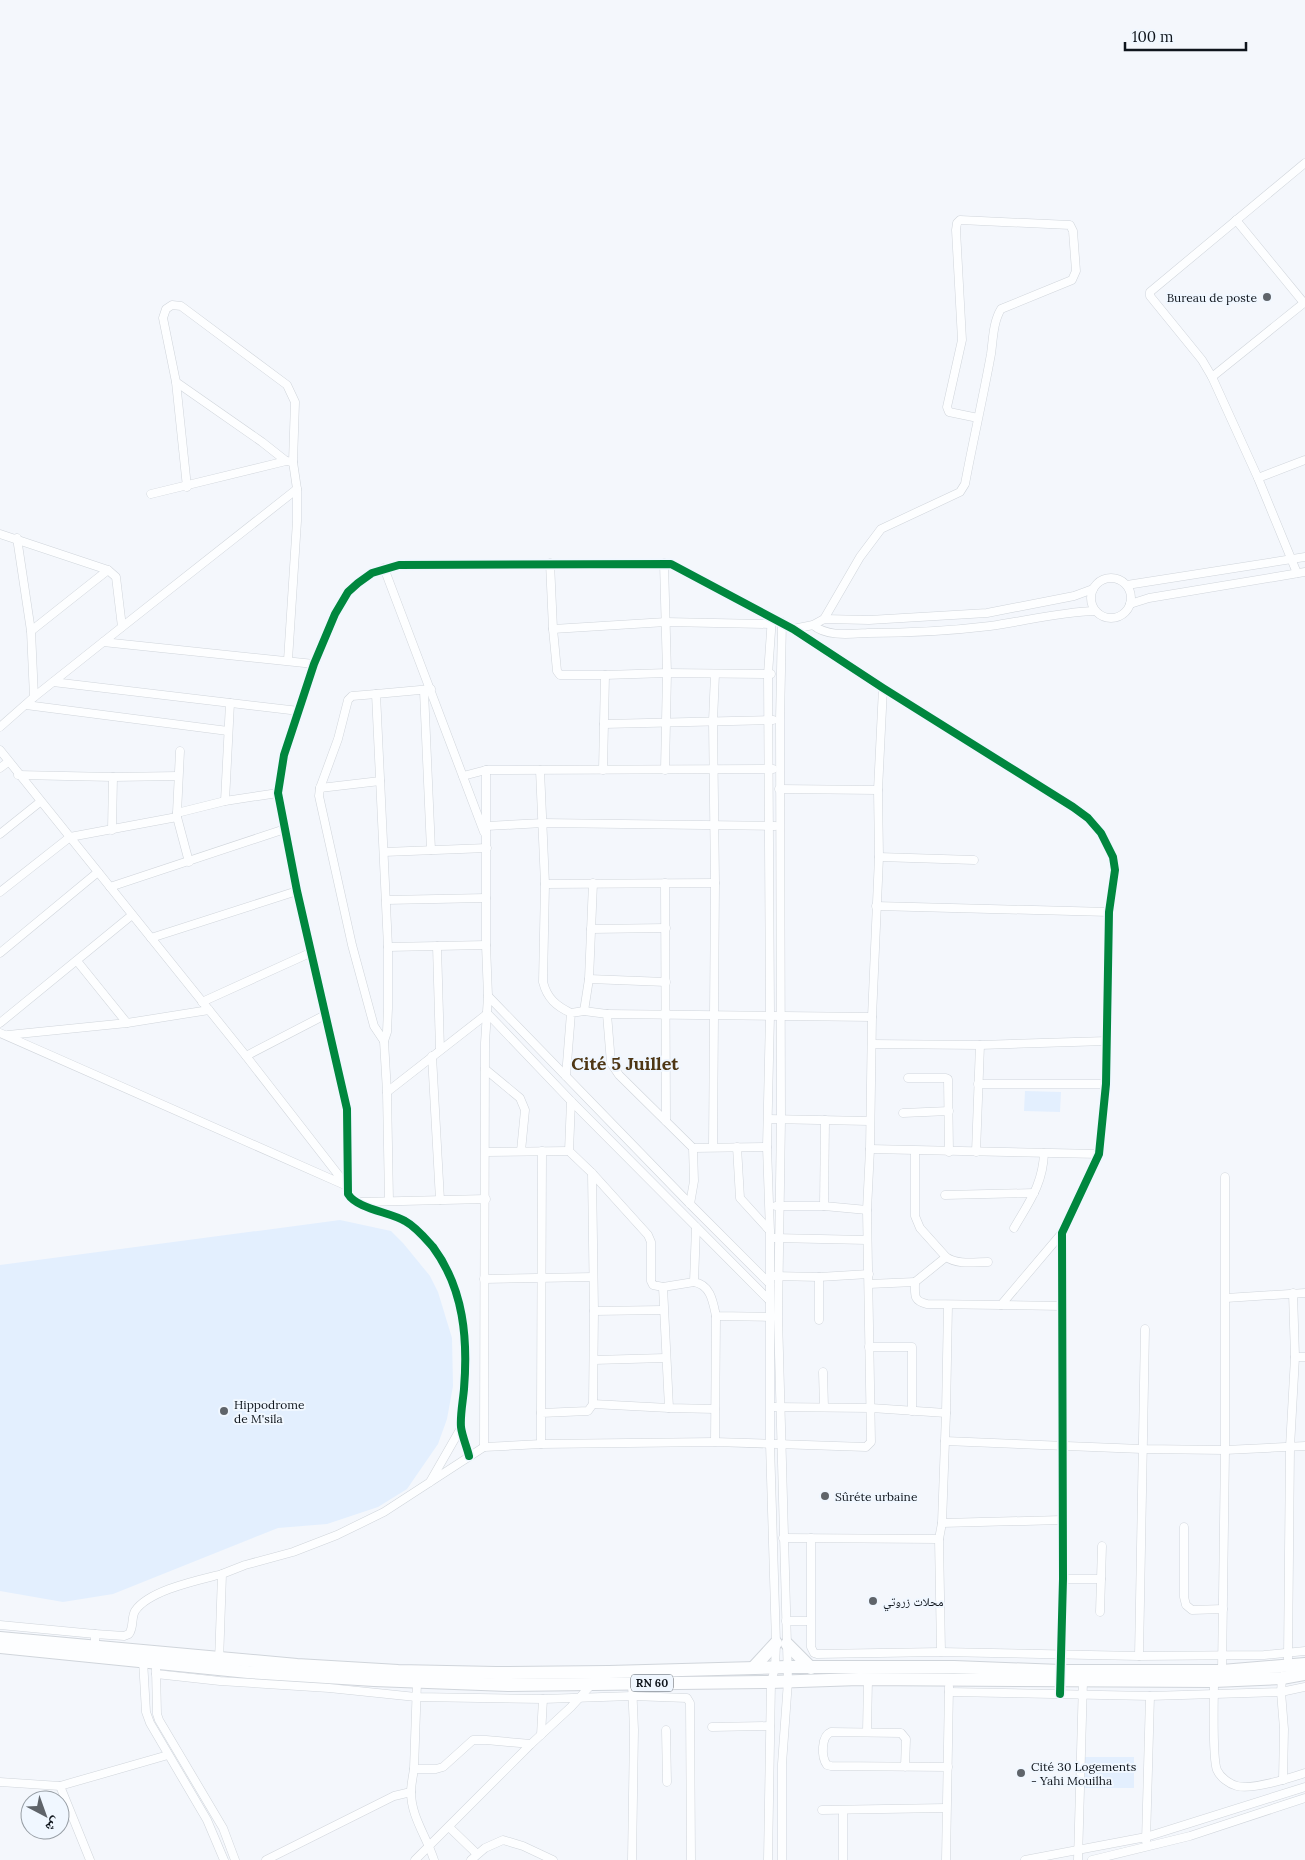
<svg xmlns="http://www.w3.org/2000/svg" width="1305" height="1860" font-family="Lora,'Noto Naskh Arabic',serif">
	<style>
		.green { fill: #e3effe }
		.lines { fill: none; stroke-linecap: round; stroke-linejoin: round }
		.minor-casing { stroke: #d0d5db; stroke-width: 9 }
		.primary-casing { stroke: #d0d5db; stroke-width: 14 }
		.minor { stroke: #fdfeff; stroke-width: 8 }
		.primary { stroke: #fdfeff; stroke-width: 12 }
		.cycleway-casing { stroke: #f0f7ff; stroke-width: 11 }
		.cycleway { stroke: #00873e; stroke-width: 8 }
		.poi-dot { fill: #5f646a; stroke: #f0f7ff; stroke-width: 2 }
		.labels { text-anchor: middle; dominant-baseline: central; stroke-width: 4; stroke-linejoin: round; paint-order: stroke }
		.shield { fill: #f0f7ff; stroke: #525960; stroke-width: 1 }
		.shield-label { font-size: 11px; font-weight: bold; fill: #0f151c }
		.poi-label { font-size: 12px; fill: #0f151c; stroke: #f0f7ff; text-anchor: start }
		.district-label { font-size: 18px; font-weight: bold; fill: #4e3614; stroke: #f0f7ff }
	</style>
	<rect width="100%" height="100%" fill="#f4f7fc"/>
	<g class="green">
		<polygon points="1025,1091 1061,1092 1060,1112 1024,1111"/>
		<polygon points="340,1220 391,1231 403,1243 430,1276 438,1292 452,1338 453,1386 447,1419 438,1444 407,1489 378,1507 327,1524 278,1528 113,1594 63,1602 0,1591 0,1265"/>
		<polygon points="1081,1757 1134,1757 1134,1788 1080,1788"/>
	</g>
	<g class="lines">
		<g class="minor-casing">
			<g id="minor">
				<polyline points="1236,220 1304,303"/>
				<polyline points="1212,377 1305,302"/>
				<polyline points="176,382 262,442 286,461"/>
				<polyline points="1258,478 1305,460"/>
				<polyline points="187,487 176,382 163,318 166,309 172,305 181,306 287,385 295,402 293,462 297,489 297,521 288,660"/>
				<polyline points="151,494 286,461 293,462"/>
				<polyline points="0,534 108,570 116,577 122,627 34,697 0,727"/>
				<polyline points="17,538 31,631 34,697"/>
				<polyline points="550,563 553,629 557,671 560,675 605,675 667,673 771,674"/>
				<polyline points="664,563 667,673 665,770"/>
				<polyline points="384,568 484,832"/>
				<polyline points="1297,573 1258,478 1212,377 1202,360 1150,296 1150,292 1305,163"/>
				<circle cx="1111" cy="598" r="20"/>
				<polyline points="1127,585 1305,557"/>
				<polyline points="1130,604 1149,598 1305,572"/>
				<path d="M824,619L860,557L881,529L960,492L965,484C973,441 983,398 991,354C993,340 993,322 1001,309L1072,280L1076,271L1073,231L1070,225L960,220L957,223L956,230L962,340L947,407L949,412L978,418"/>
				<polyline points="782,622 780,720 781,1119 778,1317 788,1681 782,1764 782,1860"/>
				<path d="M813,625C827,637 850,634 868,633C909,633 949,631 990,626C1025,621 1060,612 1095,611"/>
				<polyline points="122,627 297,489"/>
				<polyline points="553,629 666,622 770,624"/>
				<polyline points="793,629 813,625 824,619 869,620 987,613 1074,596 1093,589"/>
				<polyline points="31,631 108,570"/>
				<polyline points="103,642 314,664"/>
				<polyline points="53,682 299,711"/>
				<polyline points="424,691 431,850"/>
				<polyline points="376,694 352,696 348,700 338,739 320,788 319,796 352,945 374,1026 384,1041"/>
				<polyline points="26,705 228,731"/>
				<polyline points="604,724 773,720"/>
				<polyline points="0,750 246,1056 347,1186 0,1033"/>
				<polyline points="0,768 8,762"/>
				<path d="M540,770L545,884L543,982C547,998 556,1006 571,1013"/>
				<polyline points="603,770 605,675"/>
				<polyline points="18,775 113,777 112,830"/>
				<polyline points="463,776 486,770 773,769"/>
				<polyline points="113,777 178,776"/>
				<polyline points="320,788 380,781"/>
				<polyline points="779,789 878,790"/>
				<polyline points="225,801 230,703"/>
				<polyline points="177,813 180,751"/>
				<polyline points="177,817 189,862"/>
				<polyline points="487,826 543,823 775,826"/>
				<polyline points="0,834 40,802"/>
				<polyline points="384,852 487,848"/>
				<polyline points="879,857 974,860"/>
				<polyline points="665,883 666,1121"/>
				<polyline points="545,884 715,883"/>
				<polyline points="110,887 285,829"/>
				<polyline points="0,892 70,837 177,817 177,813 225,801 278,793"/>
				<polyline points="386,900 486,898"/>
				<polyline points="876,906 1109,912"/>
				<polyline points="591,929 666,928"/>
				<polyline points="151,938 297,891"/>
				<polyline points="437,946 440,1050"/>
				<polyline points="388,947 486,945"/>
				<polyline points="0,953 98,872"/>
				<polyline points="77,961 127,1023"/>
				<polyline points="589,979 666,982"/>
				<polyline points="488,996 690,1204 770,1284"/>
				<polyline points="202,1002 310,953"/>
				<polyline points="584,1011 589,979 593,883"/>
				<polyline points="487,1013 571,1101 769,1300"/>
				<polyline points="607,1014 872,1017"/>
				<polyline points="0,1023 132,915"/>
				<polyline points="8,1035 127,1023 209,1010"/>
				<polyline points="872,1044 980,1045 1107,1041"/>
				<polyline points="246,1056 325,1015"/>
				<polyline points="432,1056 440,1200"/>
				<polyline points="485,1069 520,1098 525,1110 521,1151"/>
				<polyline points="566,1076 571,1013 584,1011 607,1014 611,1063 619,1075 693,1148 694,1181 690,1204"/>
				<polyline points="908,1078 946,1078 948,1079 949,1152"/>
				<polyline points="978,1084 1106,1084"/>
				<polyline points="387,1092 487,1014"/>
				<polyline points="571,1101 569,1151 592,1173 648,1235 651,1242 651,1281 653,1285 663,1287 694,1282"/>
				<polyline points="903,1113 949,1111"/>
				<polyline points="768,1119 869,1121"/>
				<polyline points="713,1147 715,883 713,721 715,674"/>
				<polyline points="737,1147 740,1198 770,1231"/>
				<polyline points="693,1148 767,1147"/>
				<polyline points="870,1149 1099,1154"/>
				<path d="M915,1151V1216L920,1228L946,1257C958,1265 974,1262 988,1262"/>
				<polyline points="486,1152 569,1151"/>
				<polyline points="976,1152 980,1045"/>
				<polyline points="945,1195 1034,1193"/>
				<polyline points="389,1201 387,1092 384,1041 387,1032 388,1008 388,947 376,694 431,689"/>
				<polyline points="361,1202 486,1199"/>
				<polyline points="776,1206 824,1206 867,1210"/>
				<polyline points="824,1206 825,1120"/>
				<path d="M696,1227L694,1282C711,1285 713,1302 716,1316L772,1317"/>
				<path d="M1014,1228C1029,1202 1043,1184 1044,1153"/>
				<polyline points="774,1238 867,1240"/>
				<polyline points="774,1276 819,1277 869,1274"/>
				<polyline points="484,1279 593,1277"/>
				<polyline points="915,1282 946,1257"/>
				<path d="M869,1284L915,1282C915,1295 913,1301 927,1304L1001,1305L1062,1233"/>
				<polyline points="663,1287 669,1408 715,1409"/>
				<polyline points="1226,1298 1305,1293"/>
				<polyline points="1001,1305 1062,1306"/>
				<polyline points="594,1311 663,1310"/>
				<polyline points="819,1320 819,1277"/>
				<polyline points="869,1347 912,1347 912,1411"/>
				<polyline points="1295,1357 1305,1357"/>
				<polyline points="594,1360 665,1358"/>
				<polyline points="823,1372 824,1407"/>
				<polyline points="593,1404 669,1408"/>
				<polyline points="774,1407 871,1408 946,1413 948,1305"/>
				<polyline points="541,1413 542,1151"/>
				<polyline points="945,1441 1142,1449 1225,1450 1305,1446"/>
				<polyline points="715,1442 716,1316"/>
				<polyline points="541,1444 541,1413 588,1411 593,1404 594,1311 592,1173"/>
				<polyline points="484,1447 485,1043 488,996 486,945 486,770"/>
				<path d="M469,1456C467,1447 462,1436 461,1427C460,1415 463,1401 464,1389C468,1339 464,1289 433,1247C425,1238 416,1227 405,1221C390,1212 357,1209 348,1194L347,1109L297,891L278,793L284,755L314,664L335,614L348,592L358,583L372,573L399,565L671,564L793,629L883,688L1073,807L1088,818L1101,833L1113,857L1115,870L1109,912L1106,1084L1099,1154L1062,1233L1063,1579L1060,1694"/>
				<polyline points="430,1482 461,1428"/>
				<polyline points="942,1523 1062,1520"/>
				<polyline points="1184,1527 1184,1597 1186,1605 1192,1610 1223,1609"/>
				<polyline points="783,1538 939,1539 941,1652"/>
				<polyline points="811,1538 811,1647 814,1653 817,1654 941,1652 1139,1656 1264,1655 1305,1651"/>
				<polyline points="939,1539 942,1523 946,1413"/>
				<polyline points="1063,1579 1101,1579"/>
				<polyline points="1100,1612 1102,1546"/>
				<polyline points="786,1621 810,1621"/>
				<polyline points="0,1625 95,1634"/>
				<path d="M95,1646V1634L124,1636L129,1634C134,1627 131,1618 135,1611C149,1590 199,1580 222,1574"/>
				<polyline points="1139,1656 1145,1329"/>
				<polyline points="1288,1659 1290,1447 1295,1357 1293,1293"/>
				<polyline points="143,1660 146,1712 150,1723 207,1820 224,1860"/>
				<polyline points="219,1662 222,1574 245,1565 293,1552 337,1535 384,1512 484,1447 541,1444 715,1442 866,1447 871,1442 867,1210 870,1149 872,1017 879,857 878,790 883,688"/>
				<polyline points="156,1669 157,1714 159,1720 223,1828 235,1860"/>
				<polyline points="1222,1671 1225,1450 1225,1177"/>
				<polyline points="156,1674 220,1681 329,1688 416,1697 543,1699 632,1696 687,1698 690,1703 691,1860"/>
				<polyline points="1282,1678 1281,1692 1284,1729 1283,1780"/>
				<path d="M1214,1681C1214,1697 1212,1758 1217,1770C1220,1777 1229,1784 1237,1786C1252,1790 1290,1778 1305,1773"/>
				<polyline points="949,1692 1150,1696 1281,1692 1305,1687"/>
				<polyline points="712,1727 770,1726"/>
				<polyline points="666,1730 667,1782"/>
				<polyline points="867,1732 868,1679"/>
				<polyline points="541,1735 543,1699"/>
				<path d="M905,1767L906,1739L901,1733L831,1732C821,1736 821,1757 827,1765L831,1766L948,1767"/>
				<polyline points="414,1769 417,1682"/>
				<polyline points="0,1782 60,1786"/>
				<polyline points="822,1810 946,1808"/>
				<polyline points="449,1827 477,1854"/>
				<polyline points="1146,1841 1150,1696"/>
				<polyline points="90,1860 60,1786 168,1755"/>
				<polyline points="266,1860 394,1796 411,1792"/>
				<polyline points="415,1860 531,1744 571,1707 592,1684"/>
				<path d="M434,1860C427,1837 411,1817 411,1792C411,1785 413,1776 414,1769H436L443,1767L473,1740H486L531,1744"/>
				<polyline points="471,1860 485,1848 503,1840 523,1846 553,1860"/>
				<polyline points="632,1860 634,1730 632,1683"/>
				<polyline points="768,1860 771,1682 775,1668 776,1643 770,1444 770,1232 767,1147 770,1015 768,674 772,617"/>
				<polyline points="843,1860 843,1811"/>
				<polyline points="946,1860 949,1687"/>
				<polyline points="1025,1860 1146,1837 1305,1787"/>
				<polyline points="1078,1860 1083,1681"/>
				<polyline points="1092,1860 1190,1836 1305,1798"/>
			</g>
		</g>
		<g class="primary-casing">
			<g id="primary">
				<polyline points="0,1638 297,1665 398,1671 496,1673 609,1672 788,1667 954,1667 1061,1671 1222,1671 1305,1664"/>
				<polyline points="787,1644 811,1668"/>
				<polyline points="0,1647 248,1672 374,1680 508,1685 771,1682 859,1679 1214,1681 1282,1678 1305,1674"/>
				<polyline points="753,1668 776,1643"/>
			</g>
		</g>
		<use href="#minor" class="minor"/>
		<use href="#primary" class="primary"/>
		<g class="cycleway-casing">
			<path id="cycleway" d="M469,1456C467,1447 462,1436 461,1427C460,1415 463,1401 464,1389C468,1339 464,1289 433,1247C425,1238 416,1227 405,1221C390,1212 357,1209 348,1194L347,1109L297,891L278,793L284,755L314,664L335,614L348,592L358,583L372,573L399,565L671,564L793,629L883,688L1073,807L1088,818L1101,833L1113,857L1115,870L1109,912L1106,1084L1099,1154L1062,1233L1063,1579L1060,1694"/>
		</g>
		<use href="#cycleway" class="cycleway"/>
	</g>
	<g class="poi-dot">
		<circle cx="1267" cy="297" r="5"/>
		<circle cx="224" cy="1411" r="5"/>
		<circle cx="825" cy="1496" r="5"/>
		<circle cx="873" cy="1601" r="5"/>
		<circle cx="1021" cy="1773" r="5"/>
	</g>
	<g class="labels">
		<rect class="shield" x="631" y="1674.5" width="42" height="17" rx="4"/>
		<g class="shield-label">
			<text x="652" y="1683">RN 60</text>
		</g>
		<g class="poi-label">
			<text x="1257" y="297" text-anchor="end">Bureau de poste</text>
			<text x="234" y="1404">Hippodrome<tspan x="234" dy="14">de M'sila</tspan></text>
			<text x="835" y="1496">Sûréte urbaine</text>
			<text x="883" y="1601">محلات زروتي</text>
			<text x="1031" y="1766">Cité 30 Logements<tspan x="1031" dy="14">- Yahi Mouilha</tspan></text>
		</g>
		<g class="district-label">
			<text x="625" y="1063">Cité 5 Juillet</text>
		</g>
	</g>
	<g transform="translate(45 1815) rotate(139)"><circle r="24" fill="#f0f7ff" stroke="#969da4"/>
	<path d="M0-4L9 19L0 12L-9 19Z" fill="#5f646a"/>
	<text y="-8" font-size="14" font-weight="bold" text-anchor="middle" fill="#0f151c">ش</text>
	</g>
	<path d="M1125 42v8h121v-8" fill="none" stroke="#0f151c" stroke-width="2.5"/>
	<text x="1132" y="42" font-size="15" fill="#0f151c" stroke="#f0f7ff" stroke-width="4" paint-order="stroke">100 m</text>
</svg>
